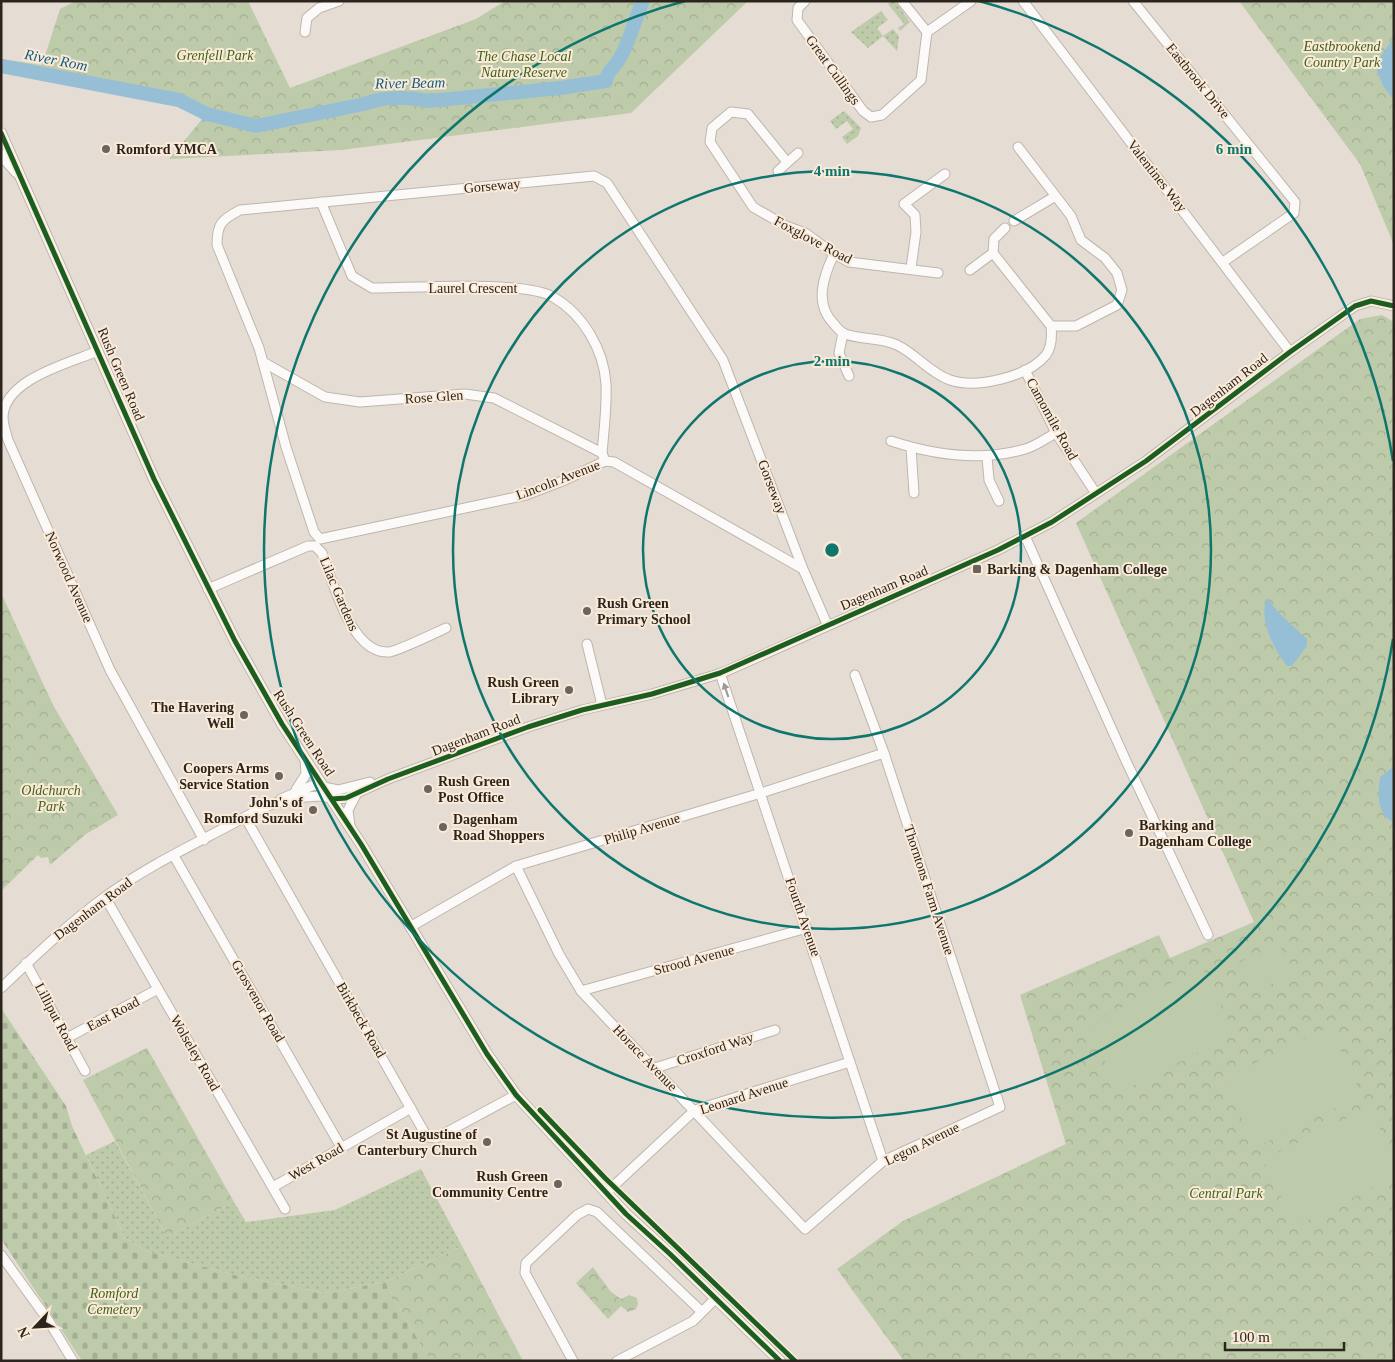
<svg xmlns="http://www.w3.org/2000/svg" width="1395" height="1362" font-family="'Times New Roman',serif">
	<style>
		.grass { fill: url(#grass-dots) }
		.forest { fill: url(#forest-crowns) }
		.cemetery { fill: url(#cemetery-stones) }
		.pitch { fill: #becbaa }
		.water { fill: #96bfd6 }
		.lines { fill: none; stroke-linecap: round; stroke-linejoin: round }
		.stream { stroke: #96bfd6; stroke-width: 2.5 }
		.river { stroke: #96bfd6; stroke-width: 14 }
		.minor-casing { stroke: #bdb6af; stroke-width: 11 }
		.major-casing { stroke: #bdb6af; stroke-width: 12 }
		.minor { stroke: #fbfaf8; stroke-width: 9 }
		.major { stroke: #fbfaf8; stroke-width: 10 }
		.cycleway-casing { stroke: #fbead8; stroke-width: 8 }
		.cycleway { stroke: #1b5e20; stroke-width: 5 }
		.oneway { fill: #9d9a96 }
		.ring { fill: none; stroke: #0f766e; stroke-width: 2.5 }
		.poi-dot { fill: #6c655d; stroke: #fbead8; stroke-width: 2 }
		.labels { text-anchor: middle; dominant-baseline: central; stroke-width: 4; stroke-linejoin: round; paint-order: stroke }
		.park-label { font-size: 14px; font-style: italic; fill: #3d6314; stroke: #fbead8 }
		.street-label { font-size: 14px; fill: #2b251e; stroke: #fbead8 }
		.poi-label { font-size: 14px; font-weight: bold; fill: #2b251e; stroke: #fbead8; text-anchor: start }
		.water-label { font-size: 15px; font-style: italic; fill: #105d82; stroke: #fbead8 }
		.centre { fill: #0f766e; stroke: #fbead8; stroke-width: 2.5 }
		.ring-label { font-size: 15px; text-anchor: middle; font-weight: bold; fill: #0f766e; stroke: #fbead8; stroke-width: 4; stroke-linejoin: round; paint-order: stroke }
	</style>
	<defs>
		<pattern id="grass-dots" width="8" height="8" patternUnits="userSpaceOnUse" patternTransform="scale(1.25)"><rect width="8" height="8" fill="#becbaa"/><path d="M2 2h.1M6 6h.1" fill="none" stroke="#a3ae92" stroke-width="1.8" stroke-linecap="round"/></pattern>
		<pattern id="forest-crowns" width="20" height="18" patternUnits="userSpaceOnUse" patternTransform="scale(1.25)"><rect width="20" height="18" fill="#becbaa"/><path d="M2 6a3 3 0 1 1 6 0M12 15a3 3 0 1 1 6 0" fill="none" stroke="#a3ae92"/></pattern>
		<pattern id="cemetery-stones" width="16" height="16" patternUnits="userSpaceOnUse" patternTransform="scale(1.25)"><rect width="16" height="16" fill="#becbaa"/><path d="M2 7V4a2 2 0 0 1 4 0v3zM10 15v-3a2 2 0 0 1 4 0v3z" fill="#a3ae92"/></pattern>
	</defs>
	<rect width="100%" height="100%" fill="#e5dcd3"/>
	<g class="grass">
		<polygon points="892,1 895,1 910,22 900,31 898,28 904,24 888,4"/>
		<polygon points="881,11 888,20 877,28 883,36 893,29 899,36 897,51 883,36 868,48 851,32"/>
		<polygon points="844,111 861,128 858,136 847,144 842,137 853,129 847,121 836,129 830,121"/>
		<polygon points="115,1141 167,1237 234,1202 246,1222 335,1210 421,1169 462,1246 385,1282 326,1293 234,1275 146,1251 125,1238 86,1155"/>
	</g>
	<g class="forest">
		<polygon points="76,1 248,1 290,88 476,19 505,1 748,1 631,113 341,150 169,159 208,112 194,103 150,92 1,64 1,59 42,65 60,9"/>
		<polygon points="1239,1 1394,1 1394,245 1360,164"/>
		<polygon points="1382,315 1394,322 1394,1361 904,1361 837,1269 903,1221 1066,1144 1020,995 1159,935 1170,958 1254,922 1076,523 1360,319"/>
		<polygon points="1,593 53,705 118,815 86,834 50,865 48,857 41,858 38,855 1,891"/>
		<polygon points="147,1048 234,1202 167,1237 83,1080"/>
		<polygon points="462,1246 523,1361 430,1361 385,1282"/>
		<polygon points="593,1267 610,1291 621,1299 629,1295 637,1298 638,1304 636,1309 628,1312 621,1306 608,1319 576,1283"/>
	</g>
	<polygon class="cemetery" points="1,1008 66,1106 72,1126 125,1238 146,1251 234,1275 326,1293 385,1282 430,1361 82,1361 1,1239"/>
	<g class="pitch">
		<polygon points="1279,944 1293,974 1254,992 1240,962"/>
		<polygon points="1202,968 1235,1034 1120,1092 1087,1025"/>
		<polygon points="1329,1027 1362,1095 1256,1147 1223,1079"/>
		<polygon points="1369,1107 1394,1156 1394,1177 1296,1226 1263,1160"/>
	</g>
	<g class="water">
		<polygon points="1394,37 1394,100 1383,86 1375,65"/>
		<path d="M1267,598L1279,613L1307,639V646L1292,666H1287C1274,649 1258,620 1267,598Z"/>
		<path d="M1394,766V823C1376,812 1378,796 1380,777Z"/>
	</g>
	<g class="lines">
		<polyline class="stream" points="203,121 215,116"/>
		<path class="river" d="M1,66L179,100L207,114L256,126L364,104C385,96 407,97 429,101L560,88L606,81C607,71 613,69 618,61C630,43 634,20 643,1"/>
		<g class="minor-casing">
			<g id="minor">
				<polyline points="805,1 798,8 797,20 863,111 871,117 882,115 921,80 927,32 902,1"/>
				<polyline points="1023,1 1290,352"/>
				<polyline points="1133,1 1295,202 1294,213 1223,262"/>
				<polyline points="305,32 307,18 319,8 339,1"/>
				<polyline points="927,32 971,1"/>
				<polyline points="1018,147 1071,216 1081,240 1105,258 1117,273 1122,290 1117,305 1076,326 1051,326"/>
				<polyline points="787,162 748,114 731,112 712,128 710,142 753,207 786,226 805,233 834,254 849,262 938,273"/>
				<polyline points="778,171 798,153"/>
				<path d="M321,202L352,276L372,288C410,288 526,280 553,297C583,314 604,350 606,384C607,407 604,430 602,453L605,461"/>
				<polyline points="1014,221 1054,197"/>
				<path d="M834,254C823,277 814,304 834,324C837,328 841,332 845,334C862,340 880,337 897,345C916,354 930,373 950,380C976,389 1028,377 1046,355C1052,347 1052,336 1051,326L993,253L994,239L1005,228"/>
				<polyline points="911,268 916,232 915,215 904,204 945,174"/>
				<polyline points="970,270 993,253"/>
				<polyline points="843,333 839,353 849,376"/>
				<path d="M98,351C70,363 4,379 3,417C3,424 6,433 8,440L110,670L204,840"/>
				<polyline points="263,362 325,397 360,402 465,394 494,398 602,453"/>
				<polyline points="1025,370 1056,433 1095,492"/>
				<path d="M891,441C934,455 980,462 1025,449C1036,446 1046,438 1056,433"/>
				<polyline points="911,448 914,493"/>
				<polyline points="987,457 989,480 999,501"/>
				<polyline points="1025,536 1127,763 1208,935"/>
				<path d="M803,569L614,462L605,461L565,480L526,495L320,539L314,532L286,447L259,348L217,245C217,224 221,220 240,210L594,176L607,183L723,360L803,569L827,624"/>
				<path d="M208,589L308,546H315L322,553C333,581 351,655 389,652C398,651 435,633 446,628"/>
				<polyline points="587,644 602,705"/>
				<polyline points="720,673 883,1161"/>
				<polyline points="296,790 306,774 305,759"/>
				<polyline points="281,799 314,785 338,790 370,782"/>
				<polyline points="245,817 427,1137 436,1138 516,1095"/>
				<polyline points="350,826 348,810 356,795"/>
				<polyline points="174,856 341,1147"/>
				<polyline points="516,866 559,954 581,991 805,1229 883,1161 1000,1107 884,753 855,675"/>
				<polyline points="105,897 285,1209"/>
				<polyline points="410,927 516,866 761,793 884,753"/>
				<polyline points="26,963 85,1071"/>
				<path d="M1,988C35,956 68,924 105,897C151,863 206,839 256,811L275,803L305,797L320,796L337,799L346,798L388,779L528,727L582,710L652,694L722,673L998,550L1052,522L1146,461L1290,352L1355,306L1371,301L1394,306"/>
				<polyline points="581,991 807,928"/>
				<polyline points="67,1038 158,989"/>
				<polyline points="655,1068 775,1030"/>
				<polyline points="273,1187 411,1108"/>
				<polyline points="606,1193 695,1110 850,1062"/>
				<polyline points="1,1255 48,1320 73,1361"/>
				<polyline points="573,1361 525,1273 526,1263 577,1215 588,1209 597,1212 701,1311"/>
				<polyline points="617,1361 693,1321 715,1299"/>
			</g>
		</g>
		<g class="major-casing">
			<g id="major">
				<polyline points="1,133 154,479 235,641 282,724 361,844 487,1054 516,1095 626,1214 670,1254 780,1361"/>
				<polyline points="1,155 16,172"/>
			</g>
		</g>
		<use href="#minor" class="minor"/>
		<use href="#major" class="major"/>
		<g class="cycleway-casing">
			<g id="cycleway">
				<polyline points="1,133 154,479 235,641 282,724 361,844 487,1054 516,1095 626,1214 670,1254 780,1361"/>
				<polyline points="332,799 346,798 388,779 528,727 582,710 652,694 720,673 998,550 1052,522 1146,461 1290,352 1355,306 1371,301 1394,306"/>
				<polyline points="540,1110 605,1178 795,1361"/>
			</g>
		</g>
		<use href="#cycleway" class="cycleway"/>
	</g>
	<defs><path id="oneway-solid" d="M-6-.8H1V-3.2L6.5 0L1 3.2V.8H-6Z" transform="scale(1.25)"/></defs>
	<use class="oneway" href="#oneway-solid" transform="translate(726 690) rotate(-109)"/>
	<g class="ring">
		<circle cx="832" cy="550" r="189"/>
		<circle cx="832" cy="550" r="379"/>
		<path d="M1393 639A568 568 0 1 1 685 1M979 1A568 568 0 0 1 1393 461"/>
	</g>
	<g class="poi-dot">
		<circle cx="106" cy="149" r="5"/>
		<rect x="972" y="564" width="10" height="10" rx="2.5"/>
		<circle cx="587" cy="611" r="5"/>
		<circle cx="569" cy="690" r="5"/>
		<circle cx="244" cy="715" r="5"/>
		<circle cx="279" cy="776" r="5"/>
		<circle cx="428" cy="789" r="5"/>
		<circle cx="313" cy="810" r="5"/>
		<circle cx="443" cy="827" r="5"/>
		<circle cx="1129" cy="833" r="5"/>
		<circle cx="487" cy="1142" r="5"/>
		<circle cx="558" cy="1184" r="5"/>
	</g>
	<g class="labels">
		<g class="park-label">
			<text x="1342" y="46">Eastbrookend<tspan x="1342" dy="16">Country Park</tspan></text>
			<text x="215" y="55">Grenfell Park</text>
			<text x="524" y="56">The Chase Local<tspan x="524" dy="16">Nature Reserve</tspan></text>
			<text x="51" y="790">Oldchurch<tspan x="51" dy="16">Park</tspan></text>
			<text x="1226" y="1193">Central Park</text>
			<text x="114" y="1293">Romford<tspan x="114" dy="16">Cemetery</tspan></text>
		</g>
		<g class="street-label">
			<text transform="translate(833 70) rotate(54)">Great Cullings</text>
			<text transform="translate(1198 81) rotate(51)">Eastbrook Drive</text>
			<text transform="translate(1157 176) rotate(52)">Valentines Way</text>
			<text transform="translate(492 186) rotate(-5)">Gorseway</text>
			<text transform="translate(813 240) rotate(28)">Foxglove Road</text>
			<text x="473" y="288">Laurel Crescent</text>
			<text transform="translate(121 374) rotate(67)">Rush Green Road</text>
			<text transform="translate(1229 385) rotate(-38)">Dagenham Road</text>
			<text transform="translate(434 397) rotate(-4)">Rose Glen</text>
			<text transform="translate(1052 419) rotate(61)">Camomile Road</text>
			<text transform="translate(558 480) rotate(-21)">Lincoln Avenue</text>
			<text transform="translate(772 487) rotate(69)">Gorseway</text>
			<text transform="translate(69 577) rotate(66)">Norwood Avenue</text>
			<text transform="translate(884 588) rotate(-23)">Dagenham Road</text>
			<text transform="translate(339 594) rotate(67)">Lilac Gardens</text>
			<text transform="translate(304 733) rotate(57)">Rush Green Road</text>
			<text transform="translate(476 735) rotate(-21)">Dagenham Road</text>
			<text transform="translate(642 829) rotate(-17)">Philip Avenue</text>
			<text transform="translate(929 890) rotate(72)">Thorntons Farm Avenue</text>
			<text transform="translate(93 909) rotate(-37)">Dagenham Road</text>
			<text transform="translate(803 917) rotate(71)">Fourth Avenue</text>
			<text transform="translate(694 960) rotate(-15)">Strood Avenue</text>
			<text transform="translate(258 1001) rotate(60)">Grosvenor Road</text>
			<text transform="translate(113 1014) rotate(-28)">East Road</text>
			<text transform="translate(56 1017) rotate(62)">Lilliput Road</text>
			<text transform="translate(361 1020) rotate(60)">Birkbeck Road</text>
			<text transform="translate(715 1049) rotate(-18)">Croxford Way</text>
			<text transform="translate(195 1053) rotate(60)">Wolseley Road</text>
			<text transform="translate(645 1058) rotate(46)">Horace Avenue</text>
			<text transform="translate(744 1096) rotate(-18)">Leonard Avenue</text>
			<text transform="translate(922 1144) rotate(-26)">Legon Avenue</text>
			<text transform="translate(316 1162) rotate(-30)">West Road</text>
		</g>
		<g class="poi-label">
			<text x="116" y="149">Romford YMCA</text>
			<text x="987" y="569">Barking &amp; Dagenham College</text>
			<text x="597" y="603">Rush Green<tspan x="597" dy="16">Primary School</tspan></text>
			<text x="559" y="682" text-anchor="end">Rush Green<tspan x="559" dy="16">Library</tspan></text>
			<text x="234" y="707" text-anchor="end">The Havering<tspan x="234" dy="16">Well</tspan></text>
			<text x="269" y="768" text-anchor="end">Coopers Arms<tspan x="269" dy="16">Service Station</tspan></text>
			<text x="438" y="781">Rush Green<tspan x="438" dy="16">Post Office</tspan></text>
			<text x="303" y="802" text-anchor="end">John's of<tspan x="303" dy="16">Romford Suzuki</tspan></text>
			<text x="453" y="819">Dagenham<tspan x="453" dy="16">Road Shoppers</tspan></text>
			<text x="1139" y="825">Barking and<tspan x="1139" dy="16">Dagenham College</tspan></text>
			<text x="477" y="1134" text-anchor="end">St Augustine of<tspan x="477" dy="16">Canterbury Church</tspan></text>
			<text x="548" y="1176" text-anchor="end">Rush Green<tspan x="548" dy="16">Community Centre</tspan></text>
		</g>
		<g class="water-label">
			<text transform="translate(56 60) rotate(11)">River Rom</text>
			<text transform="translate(410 83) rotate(-1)">River Beam</text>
		</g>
	</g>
	<circle cx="832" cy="550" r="8" class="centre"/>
	<g class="ring-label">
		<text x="1234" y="154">6 min</text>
		<text x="832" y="176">4 min</text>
		<text x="832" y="366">2 min</text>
	</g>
	<rect width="1395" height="1362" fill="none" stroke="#2b251e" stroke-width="5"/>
	<g transform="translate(35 1327) rotate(245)" stroke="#fbead8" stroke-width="4" paint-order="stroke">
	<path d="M0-4L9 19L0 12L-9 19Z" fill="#2b251e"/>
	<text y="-8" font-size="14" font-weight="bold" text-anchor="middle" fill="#2b251e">N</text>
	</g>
	<path d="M1225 1342v8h119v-8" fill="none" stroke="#2b251e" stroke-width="2.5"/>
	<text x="1232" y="1342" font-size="15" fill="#2b251e" stroke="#fbead8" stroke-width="4" paint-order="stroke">100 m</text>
</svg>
